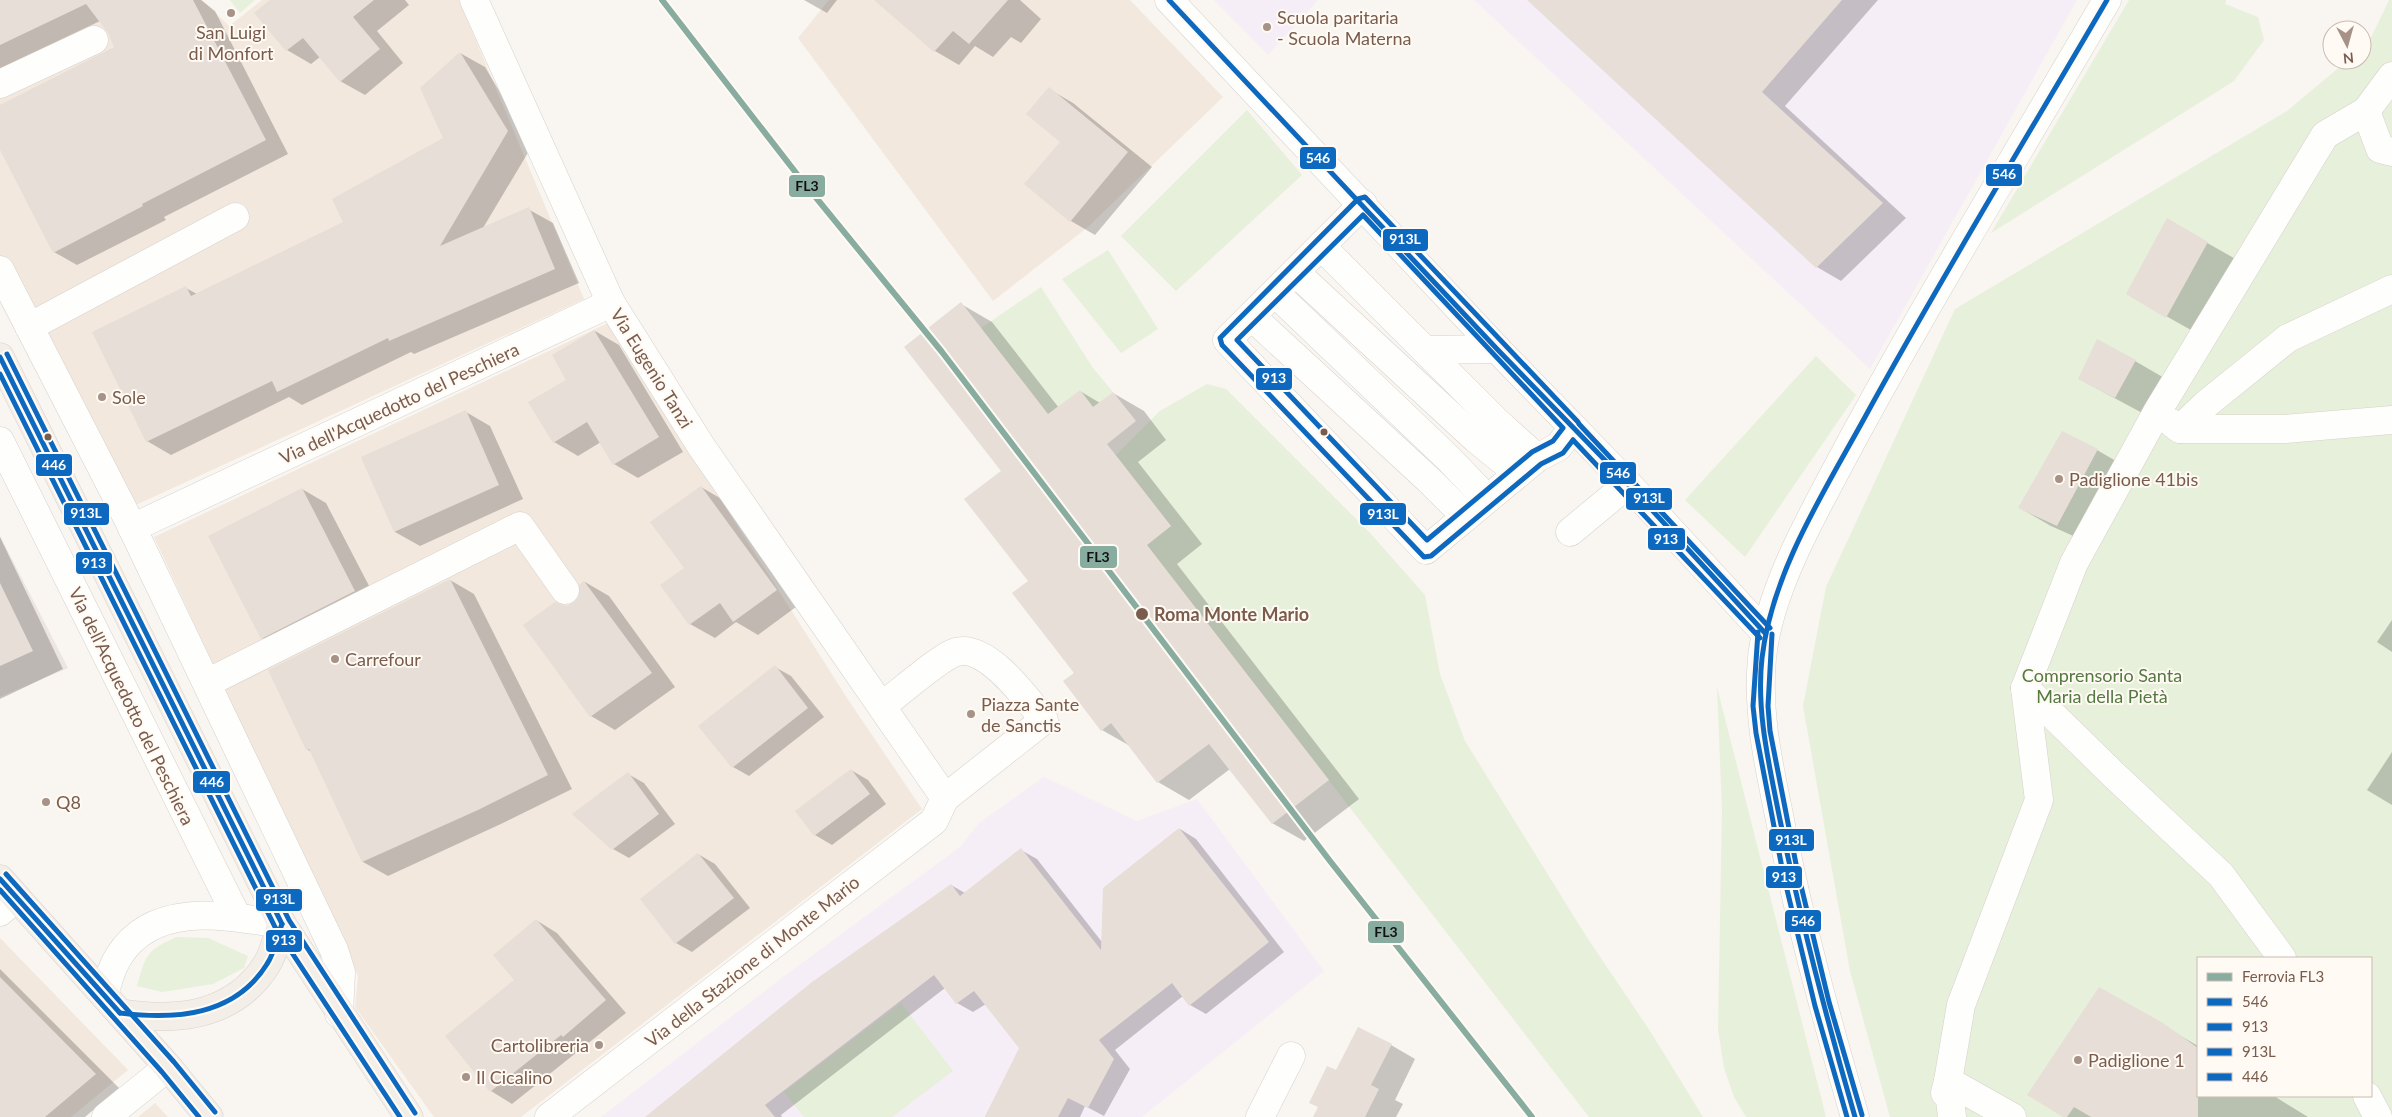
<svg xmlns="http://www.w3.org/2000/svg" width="2392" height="1117" font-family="Lato,sans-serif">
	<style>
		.residential { fill: #f2e8de }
		.industrial { fill: #ede5e0 }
		.education { fill: #f6eef6 }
		.green { fill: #e7f0db; fill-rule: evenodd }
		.shadow { fill: #0003 }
		.building { fill: #e6ded7 }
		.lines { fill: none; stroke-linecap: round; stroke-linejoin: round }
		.minor-casing { stroke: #d7d1cb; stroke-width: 29 }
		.major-casing { stroke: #dad1cc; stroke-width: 29 }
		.minor { stroke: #fefefd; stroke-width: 28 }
		.major { stroke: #f3eee8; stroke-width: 28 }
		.bus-1-casing { stroke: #fffaf3; stroke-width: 9 }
		.bus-2-casing { stroke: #fffaf3; stroke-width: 9 }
		.bus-3-casing { stroke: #fffaf3; stroke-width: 9 }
		.bus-4-casing { stroke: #fffaf3; stroke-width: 9 }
		.bus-1 { stroke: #0c69bf; stroke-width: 5 }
		.bus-2 { stroke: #0c69bf; stroke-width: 5 }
		.bus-3 { stroke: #0c69bf; stroke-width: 5 }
		.bus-4 { stroke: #0c69bf; stroke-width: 5 }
		.rail-1-casing { stroke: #fffaf3; stroke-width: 10 }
		.rail-1 { stroke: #88aca0; stroke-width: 6 }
		.poi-dot { fill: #a69286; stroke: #fffaf3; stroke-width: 2 }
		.bus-dot { fill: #7a5c4d; stroke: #fffaf3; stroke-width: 2 }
		.labels { text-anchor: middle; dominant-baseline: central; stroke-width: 4; stroke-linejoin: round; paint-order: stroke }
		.poi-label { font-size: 18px; fill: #7a5c4d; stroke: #fffaf3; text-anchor: start }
		.street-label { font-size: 18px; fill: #7a5c4d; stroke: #fffaf3 }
		.stop-label { font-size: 18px; font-weight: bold; fill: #7a5c4d; stroke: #fffaf3; text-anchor: start }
		.park-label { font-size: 18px; fill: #537a41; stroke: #fffaf3 }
		.line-badge { stroke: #fffaf3; stroke-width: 2 }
		.badge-label { font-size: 14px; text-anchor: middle; font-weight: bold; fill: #fff }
		.pale-badge-label { font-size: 14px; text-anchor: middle; font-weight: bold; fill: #111 }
	</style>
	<rect width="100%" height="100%" fill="#f9f5f0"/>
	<g class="residential">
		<polygon points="0,0 202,0 229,26 262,0 459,0 584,299 114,515 0,299"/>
		<polygon points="829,0 1130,0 1223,97 1088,227 993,301 798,38"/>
		<polygon points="608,323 849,701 922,809 521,1117 434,1117 355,1007 358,976 154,537"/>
		<polygon points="0,938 128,1070 71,1117 0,1117"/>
		<polygon points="155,1103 168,1117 138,1117"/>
	</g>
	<polygon class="industrial" points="0,536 68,668 0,697"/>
	<g class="education">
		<polygon points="1214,0 1318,0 1268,55"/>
		<polygon points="1474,0 2077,0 1870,369"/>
		<polygon points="1044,777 1137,821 1197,799 1324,971 1142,1117 601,1117 787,974 960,847 979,823"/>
	</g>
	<g class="green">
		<polygon points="230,0 255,0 240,13"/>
		<polygon points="2129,0 2226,0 2225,4 2258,17 2264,40 2234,81 1991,233"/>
		<path d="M2389,0H2392V1117H1890L1850,971L1803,706L1826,587L1955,309L2287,111L2348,60H2362V49L2368,44ZM2198,958H2371V1096H2198Z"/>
		<polygon points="1247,110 1302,175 1176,291 1121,236"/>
		<polygon points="1108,250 1158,329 1121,353 1062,279"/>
		<polygon points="1041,287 1093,368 1113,392 1093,407 1080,390 1048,414 981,328"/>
		<polygon points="1816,356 1856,395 1745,557 1685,500"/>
		<polygon points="1207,384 1226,389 1371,534 1425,595 1440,674 1465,741 1586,936 1650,1031 1703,1117 1589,1117 1147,545 1171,526 1116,455 1160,411"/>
		<polygon points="1717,687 1826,1117 1746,1117 1734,1097 1724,1068 1718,1029 1722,810"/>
		<path d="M177,937L208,938L248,956L244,968L213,984L162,992L137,986C146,954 147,950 177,937Z"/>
		<polygon points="901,1003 953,1071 892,1117 804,1117 784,1092"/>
	</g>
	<g class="shadow">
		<polygon points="0,0 201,0 215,11 288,154 164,217 166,220 77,265 54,252 0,147 0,107 116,47 109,32 100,21 0,69"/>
		<polygon points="272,0 405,0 409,5 377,31 403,63 365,95 340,81 320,57 311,64 287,50 256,13"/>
		<polygon points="804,0 837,0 827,13"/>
		<polygon points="887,0 1020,0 1041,19 1021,43 1011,37 993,57 975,46 959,65 935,51"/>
		<polygon points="1529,0 1878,0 1785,106 1906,218 1841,281 1817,267"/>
		<polygon points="460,53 485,67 532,146 483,228 528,209 553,223 579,283 414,354 411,352 302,405 289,397 171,455 147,441 186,288 197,294 345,222 445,138"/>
		<polygon points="1049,89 1073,103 1152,167 1095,235 1071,221 1062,142"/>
		<polygon points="2167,220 2239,261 2198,334 2127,294"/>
		<polygon points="961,304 992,322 1059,408 1080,391 1100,403 1113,393 1144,411 1166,440 1138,462 1202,544 1177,564 1359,799 1304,841 1272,823 1230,769 1189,800 1158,782 1130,746 1102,730 1029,581"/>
		<polygon points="595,331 619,345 683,452 638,478 614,464 601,442 578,456 554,442 568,380"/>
		<polygon points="2135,361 2166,379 2146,415 2079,379"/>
		<polygon points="466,412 490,426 523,499 420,546 395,532 362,458"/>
		<polygon points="2097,450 2128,468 2089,543 2051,526 2020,508"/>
		<polygon points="701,487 725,501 800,604 758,635 736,622 715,638 690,624 662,586 686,568"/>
		<polygon points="302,489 326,503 379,605 286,652 262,638"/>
		<polygon points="0,537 63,669 0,699"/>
		<polygon points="450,580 474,594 572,789 503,823 388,876 363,862 311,752 307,749"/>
		<polygon points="585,582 609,596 675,687 615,730 591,716 525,625 575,604 581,597"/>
		<polygon points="2392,620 2392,652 2377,642"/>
		<polygon points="775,667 791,676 824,717 749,776 733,767"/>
		<polygon points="2392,752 2392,805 2367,790"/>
		<polygon points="851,770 868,780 886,804 832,845 815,835 797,811"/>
		<polygon points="628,774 644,783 675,824 629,858 613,849"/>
		<polygon points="1180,829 1196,839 1284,952 1206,1014 1190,1005 1183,996 1115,1050 1130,1069 1104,1116 1085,1106 1080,1117 985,1117 1020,1048 986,1004 973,1012 957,1003 945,988 781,1115 782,1117 647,1117 951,885 965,893 1021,850 1037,859 1102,942"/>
		<polygon points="698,854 715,864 750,908 692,952 676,943"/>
		<polygon points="536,920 557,933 626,1013 512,1104 491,1091 446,1036 516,980"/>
		<polygon points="0,969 119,1088 85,1117 0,1117"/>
		<polygon points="2162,1025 2198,1046 2198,1096 2274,1096 2308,1117 2065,1117 2029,1094"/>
		<polygon points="1391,1045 1415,1059 1395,1100 1403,1104 1396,1117 1314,1117 1337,1072"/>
	</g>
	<g class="building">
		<polygon points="0,0 193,0 266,140 142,204 143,206 53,253 0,150 0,105 114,47 108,33 86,4 0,45"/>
		<polygon points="270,0 374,0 353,17 380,49 340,82 303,38 286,51 254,13"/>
		<polygon points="874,0 1008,0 969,44 953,31 934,52"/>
		<polygon points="1527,0 1842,0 1762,92 1883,203 1816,268"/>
		<polygon points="460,52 508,131 440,246 529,207 555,269 389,341 388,338 277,392 272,381 146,442 92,332 186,286 191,296 343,222 332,199 443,138 420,88"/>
		<polygon points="1049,87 1128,152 1070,222 1024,184 1060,142 1026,114"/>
		<polygon points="2167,218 2208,242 2166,318 2126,294"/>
		<polygon points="961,302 1048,414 1080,390 1093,407 1113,392 1136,421 1107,444 1171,526 1147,545 1329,780 1272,824 1209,744 1157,783 1111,723 1101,731 1063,681 1074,673 1012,593 1028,581 964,499 1001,471 904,347"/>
		<polygon points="594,330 659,437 613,465 587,422 553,443 528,402 566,380 552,355"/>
		<polygon points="2097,339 2136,360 2115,398 2078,379"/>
		<polygon points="466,410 499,485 394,532 361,457"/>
		<polygon points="2062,431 2098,449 2057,526 2018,508"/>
		<polygon points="701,486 777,590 733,622 720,603 689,625 660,585 684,568 650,522"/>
		<polygon points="302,488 355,591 261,639 208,536"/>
		<polygon points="450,579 548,775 478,810 362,862 309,749 306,750 268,670"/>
		<polygon points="584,581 652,673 590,717 523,625 555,602 566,606 574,602 579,596 579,585"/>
		<polygon points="0,583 33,651 0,666"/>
		<polygon points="775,665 808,708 732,768 698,726"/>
		<polygon points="851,769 870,794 814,836 795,811"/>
		<polygon points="628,772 659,814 612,850 572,814"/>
		<polygon points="1179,828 1269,942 1189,1006 1172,983 1099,1040 1114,1059 1088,1108 1068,1098 1058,1117 985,1117 1019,1048 974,991 956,1004 934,975 765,1105 775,1117 645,1117 812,982 951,884 960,896 1021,848 1101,950 1103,888"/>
		<polygon points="698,853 734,898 675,944 640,899"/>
		<polygon points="536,919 606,1000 563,1037 561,1035 490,1092 445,1036 514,980 493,955"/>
		<polygon points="0,977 96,1074 45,1117 0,1117"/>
		<polygon points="2099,987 2163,1023 2198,1048 2198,1117 2091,1117 2074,1107 2067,1117 2063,1117 2027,1095"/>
		<polygon points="1358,1027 1392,1044 1371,1085 1379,1089 1365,1117 1313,1117 1318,1107 1309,1103 1327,1066 1336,1070"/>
	</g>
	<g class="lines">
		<g class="minor-casing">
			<g id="minor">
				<path d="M474,0L611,303L701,446L945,798L1044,720C1027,699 987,643 956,652C940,657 898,694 882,706"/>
				<polyline points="1169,0 1497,349 1628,484 1765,633"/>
				<polyline points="0,84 94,40"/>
				<polyline points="2366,111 2380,149 2392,152"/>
				<polyline points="1363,204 1227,340 1426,550 1537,458 1558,447 1573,428"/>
				<polyline points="1321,246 1497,422 1537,458"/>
				<polyline points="0,270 126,515 334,950 341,972 339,1014"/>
				<polyline points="1295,272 1476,439 1518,473"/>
				<polyline points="1275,293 1449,459 1487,499"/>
				<polyline points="1251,316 1429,480 1466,517"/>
				<polyline points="29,327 235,217"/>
				<polyline points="1427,350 1497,349"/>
				<polyline points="2172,423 2180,429 2285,429 2392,420"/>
				<polyline points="2180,429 2205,405 2288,338 2392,289"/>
				<polyline points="0,441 237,917"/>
				<polyline points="132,528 611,303"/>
				<polyline points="1570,532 1628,484"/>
				<polyline points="207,683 520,526 565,590"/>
				<polyline points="2025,688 2115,776 2221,875 2282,958"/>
				<polyline points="0,912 16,898"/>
				<path d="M104,995C108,982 111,968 119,956C154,900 227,916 282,924"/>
				<polyline points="1945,1093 1948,1081 2012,1117"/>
				<polyline points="2367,1096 2378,1117"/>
				<polyline points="106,1117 168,1067"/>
				<polyline points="549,1117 934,821 945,798"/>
				<polyline points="1260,1117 1291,1056"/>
				<path d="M1855,1117C1826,1017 1798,917 1779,815C1768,762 1757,712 1762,658C1769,587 1817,507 1850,444C1931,294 2021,148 2107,0"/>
				<polyline points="1952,1117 1948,1081 1961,1005 2039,800 2025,688 2074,563 2157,412 2325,135 2366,111 2392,76"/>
			</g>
		</g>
		<g class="major-casing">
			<g id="major">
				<polyline points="0,357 282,924 409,1117"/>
				<polyline points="0,879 168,1067 209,1117"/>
				<path d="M120,1013C176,1022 234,1017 267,964C274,952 277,937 282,924"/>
			</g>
		</g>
		<use href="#minor" class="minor"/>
		<use href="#major" class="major"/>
		<g class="bus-1-casing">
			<g id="bus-1">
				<polyline points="1169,0 1497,349 1628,484 1765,633"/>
				<path d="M1855,1117C1826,1017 1800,917 1779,815C1769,764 1756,710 1762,658C1772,572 1824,492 1865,417C1942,276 2026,139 2107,0"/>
			</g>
		</g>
		<g class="bus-2-casing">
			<g id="bus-2">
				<polygon points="1363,215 1563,428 1553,441 1532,452 1427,540 1237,340"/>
				<polyline points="0,374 275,927 400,1117"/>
				<polyline points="1573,440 1760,638"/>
				<polyline points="1758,632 1753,706 1756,733 1783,873 1815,1006 1847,1117"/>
				<polyline points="0,890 162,1072 199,1117"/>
			</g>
		</g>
		<g class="bus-3-casing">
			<g id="bus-3">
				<polyline points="7,354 289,920 415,1113"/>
				<polyline points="1579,424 1770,628"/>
				<polyline points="1573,440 1563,453 1541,464 1431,556 1424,557 1222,345 1220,338 1358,199 1365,197 1578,422"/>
				<polyline points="1772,634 1768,706 1770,731 1797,869 1829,1002 1862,1115"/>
				<polyline points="6,874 174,1062 215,1112"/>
			</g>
		</g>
		<g class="bus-4-casing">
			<g id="bus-4">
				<polyline points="0,357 282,924"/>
				<polyline points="0,879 120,1013"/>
				<path d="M120,1013C175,1020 235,1016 267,964C275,952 277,937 282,924"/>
			</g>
		</g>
		<use href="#bus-1" class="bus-1"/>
		<use href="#bus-2" class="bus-2"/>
		<use href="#bus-3" class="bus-3"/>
		<use href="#bus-4" class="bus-4"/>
		<g class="rail-1-casing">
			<polyline id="rail-1" points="662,0 800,178 942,352 1330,861 1532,1117"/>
		</g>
		<use href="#rail-1" class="rail-1"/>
	</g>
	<g class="poi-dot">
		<circle cx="231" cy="13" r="5"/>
		<circle cx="1267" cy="27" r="5"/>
		<circle cx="102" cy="397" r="5"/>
		<circle cx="2059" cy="479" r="5"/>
		<circle cx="335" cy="659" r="5"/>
		<circle cx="971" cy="714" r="5"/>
		<circle cx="46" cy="802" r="5"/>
		<circle cx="599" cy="1045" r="5"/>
		<circle cx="2078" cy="1060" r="5"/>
		<circle cx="466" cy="1077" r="5"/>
	</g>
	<g class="bus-dot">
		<circle cx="1324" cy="432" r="4.5"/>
		<circle cx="48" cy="437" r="4.5"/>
		<circle cx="1142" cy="614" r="7"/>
	</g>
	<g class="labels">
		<g class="poi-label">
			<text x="1277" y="17">Scuola paritaria<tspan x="1277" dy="21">- Scuola Materna</tspan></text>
			<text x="231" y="32" text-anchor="middle">San Luigi<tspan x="231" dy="21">di Monfort</tspan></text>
			<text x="112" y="397">Sole</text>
			<text x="2069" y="479">Padiglione 41bis</text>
			<text x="345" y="659">Carrefour</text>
			<text x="981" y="704">Piazza Sante<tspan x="981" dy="21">de Sanctis</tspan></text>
			<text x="56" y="802">Q8</text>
			<text x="589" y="1045" text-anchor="end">Cartolibreria</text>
			<text x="2088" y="1060">Padiglione 1</text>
			<text x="476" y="1077">Il Cicalino</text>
		</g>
		<g class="street-label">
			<text transform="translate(652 368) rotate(58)">Via Eugenio Tanzi</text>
			<text transform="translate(399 403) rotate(-25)">Via dell'Acquedotto del Peschiera</text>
			<text transform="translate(132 706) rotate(64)">Via dell'Acquedotto del Peschiera</text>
			<text transform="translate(752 961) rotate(-38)">Via della Stazione di Monte Mario</text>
		</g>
		<g class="stop-label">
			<text x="1154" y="614">Roma Monte Mario</text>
		</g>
		<g class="park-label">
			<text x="2102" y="675">Comprensorio Santa<tspan x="2102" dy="21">Maria della Pietà</tspan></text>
		</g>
	</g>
	<g class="line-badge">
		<rect x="1299" y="146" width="38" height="24" rx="5" fill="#0c69bf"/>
		<rect x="1985" y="163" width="38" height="24" rx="5" fill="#0c69bf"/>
		<rect x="788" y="174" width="38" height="24" rx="5" fill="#88aca0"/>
		<rect x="1382" y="228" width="47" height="24" rx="5" fill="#0c69bf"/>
		<rect x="1255" y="367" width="38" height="24" rx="5" fill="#0c69bf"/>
		<rect x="35" y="453" width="38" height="24" rx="5" fill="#0c69bf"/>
		<rect x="1599" y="461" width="38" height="24" rx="5" fill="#0c69bf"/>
		<rect x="1625" y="487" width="48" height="24" rx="5" fill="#0c69bf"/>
		<rect x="63" y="502" width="47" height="24" rx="5" fill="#0c69bf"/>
		<rect x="1359" y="502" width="48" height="24" rx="5" fill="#0c69bf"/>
		<rect x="1647" y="527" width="39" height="24" rx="5" fill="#0c69bf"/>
		<rect x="1079" y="545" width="39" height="24" rx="5" fill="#88aca0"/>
		<rect x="75" y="551" width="38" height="24" rx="5" fill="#0c69bf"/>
		<rect x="192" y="770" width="39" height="24" rx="5" fill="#0c69bf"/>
		<rect x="1768" y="828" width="47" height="24" rx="5" fill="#0c69bf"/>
		<rect x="1765" y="865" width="38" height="24" rx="5" fill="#0c69bf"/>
		<rect x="255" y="888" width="48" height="24" rx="5" fill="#0c69bf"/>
		<rect x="1784" y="909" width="38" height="24" rx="5" fill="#0c69bf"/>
		<rect x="1367" y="920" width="38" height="24" rx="5" fill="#88aca0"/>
		<rect x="265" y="929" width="38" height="24" rx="5" fill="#0c69bf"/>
	</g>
	<g class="badge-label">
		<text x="1318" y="163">546</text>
		<text x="2004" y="179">546</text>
		<text x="1405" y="244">913L</text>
		<text x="1274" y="383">913</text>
		<text x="54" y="470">446</text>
		<text x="1618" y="478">546</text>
		<text x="1649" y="503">913L</text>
		<text x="86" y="518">913L</text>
		<text x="1383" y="519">913L</text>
		<text x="1666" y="544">913</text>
		<text x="94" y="568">913</text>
		<text x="212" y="787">446</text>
		<text x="1791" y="845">913L</text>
		<text x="1784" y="882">913</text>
		<text x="279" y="904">913L</text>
		<text x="1803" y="926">546</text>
		<text x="284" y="945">913</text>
	</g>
	<g class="pale-badge-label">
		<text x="807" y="191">FL3</text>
		<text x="1098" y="562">FL3</text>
		<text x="1386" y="937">FL3</text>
	</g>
	<rect x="2197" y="957" width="175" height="140" fill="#fffaf3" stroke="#cabbb1"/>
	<rect x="2207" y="973" width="25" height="8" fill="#88aca0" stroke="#cabbb1"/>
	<text x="2242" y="982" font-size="15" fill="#7a5c4d">Ferrovia FL3</text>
	<rect x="2207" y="998" width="25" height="8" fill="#0c69bf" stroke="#cabbb1"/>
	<text x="2242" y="1007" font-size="15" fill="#7a5c4d">546</text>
	<rect x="2207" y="1023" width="25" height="8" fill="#0c69bf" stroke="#cabbb1"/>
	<text x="2242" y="1032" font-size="15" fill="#7a5c4d">913</text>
	<rect x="2207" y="1048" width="25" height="8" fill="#0c69bf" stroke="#cabbb1"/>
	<text x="2242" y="1057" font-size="15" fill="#7a5c4d">913L</text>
	<rect x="2207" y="1073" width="25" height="8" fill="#0c69bf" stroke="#cabbb1"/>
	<text x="2242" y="1082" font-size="15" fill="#7a5c4d">446</text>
	<g transform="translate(2347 45) rotate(174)"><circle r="24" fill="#fffaf3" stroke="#cabbb1"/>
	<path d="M0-4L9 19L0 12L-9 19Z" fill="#a69286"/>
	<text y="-8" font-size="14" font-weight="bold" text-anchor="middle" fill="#7a5c4d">N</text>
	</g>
</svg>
